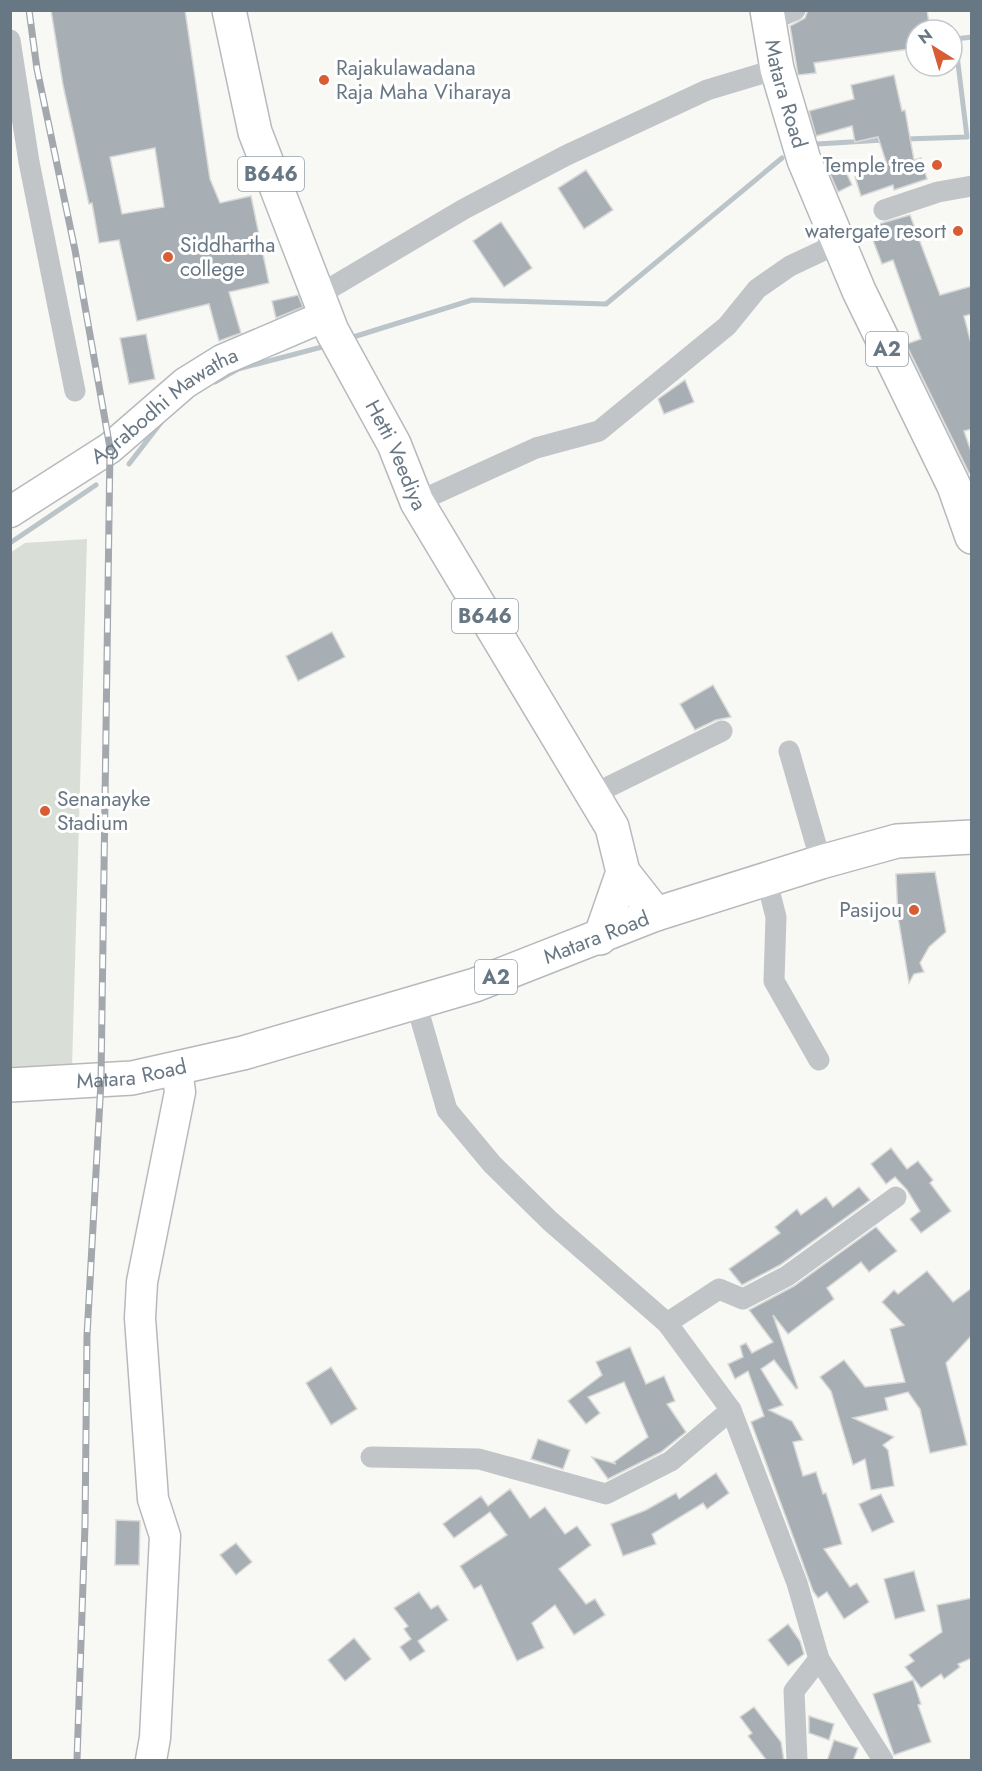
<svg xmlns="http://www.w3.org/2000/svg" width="982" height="1771" font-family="Jost,sans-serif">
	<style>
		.green { fill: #d9ded6 }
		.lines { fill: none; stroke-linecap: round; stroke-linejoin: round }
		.stream { stroke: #bbc4c9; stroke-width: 5 }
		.building { fill: #a7afb5; stroke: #d9d9d7; stroke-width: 1.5; fill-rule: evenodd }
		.secondary-casing { stroke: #b6babe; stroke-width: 33 }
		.primary-casing { stroke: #b6babe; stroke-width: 36 }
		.highway-casing { stroke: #b6b9bc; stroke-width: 36 }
		.street { stroke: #c1c5c8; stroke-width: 21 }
		.secondary { stroke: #fff; stroke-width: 30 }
		.primary { stroke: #fff; stroke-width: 33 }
		.highway { stroke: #fff; stroke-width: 33 }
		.rail-casing { stroke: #a2a8ad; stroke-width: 7 }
		.rail { stroke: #fff; stroke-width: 4.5; stroke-dasharray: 14; stroke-linecap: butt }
		.poi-dot { fill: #d85c34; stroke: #fff; stroke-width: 2 }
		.labels { text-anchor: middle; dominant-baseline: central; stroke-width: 6; stroke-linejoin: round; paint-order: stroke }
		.shield { fill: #fff; stroke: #95a0a9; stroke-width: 1.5 }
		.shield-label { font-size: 20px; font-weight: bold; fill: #687784 }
		.poi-label { font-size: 21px; fill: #687784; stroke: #fff; text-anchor: start }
		.street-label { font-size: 21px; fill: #687784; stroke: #fff }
	</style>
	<rect width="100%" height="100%" fill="#f8f8f5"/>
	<polygon class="green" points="87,539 72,1068 11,1070 10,553 25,543"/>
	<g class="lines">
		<g class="stream">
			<polyline points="906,139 967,137 955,39 972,37"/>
			<polyline points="817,144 884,140"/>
			<polyline points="350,338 472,300 606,304 782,158"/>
			<polyline points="215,382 238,369 322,347"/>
			<polyline points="129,464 163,420"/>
			<polyline points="10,543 96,485"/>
		</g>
	</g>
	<g class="building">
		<path d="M51,10H185L210,179L220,203L251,196L269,283L229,292L241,333L219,341L209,304L137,321L119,240L99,243L92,203L89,204L63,85ZM155,148L164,207L122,214L110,157Z"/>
		<polygon points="808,10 927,10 930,30 916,30 916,48 814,63 816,73 798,75 790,26 805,18"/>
		<polygon points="894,75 902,111 905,110 914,160 921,158 927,179 894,190 893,185 861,196 855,177 887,165 878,137 855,142 852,126 816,136 809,111 854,99 851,85"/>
		<polygon points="841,161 852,185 838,192 827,167"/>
		<polygon points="586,170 613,210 584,229 558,188"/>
		<polygon points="910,215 940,295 972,286 972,314 964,316 972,347 972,429 964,431 972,454 972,473 969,473 906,344 921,339 893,260 882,264 868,227"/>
		<polygon points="501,222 532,268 504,287 473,241"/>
		<polygon points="298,295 303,307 276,318 272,301"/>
		<polygon points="146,334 155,379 129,384 120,338"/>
		<polygon points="685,380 694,402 664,414 658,399"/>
		<polygon points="332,632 345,657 298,681 286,656"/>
		<polygon points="713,685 731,717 716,720 695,730 680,704"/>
		<polygon points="935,872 946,932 929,947 920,963 924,972 914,974 909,983 898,917 896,874"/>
		<polygon points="891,1148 907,1169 918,1161 933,1180 930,1183 951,1211 921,1233 910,1219 920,1211 907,1190 895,1177 886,1184 871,1164"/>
		<polygon points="859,1187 870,1200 780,1265 742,1285 729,1269 780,1233 775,1227 797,1209 801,1215 826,1197 833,1207"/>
		<polygon points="876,1227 897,1251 869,1272 861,1262 827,1288 834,1299 788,1334 773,1315 798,1388 796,1389 774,1360 761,1369 783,1405 769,1410 792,1421 803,1440 793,1442 803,1476 816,1472 823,1494 826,1493 842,1544 824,1549 850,1587 857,1583 869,1602 844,1619 827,1592 818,1598 813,1591 751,1422 764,1416 748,1371 735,1379 728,1364 743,1357 740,1346 746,1343 752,1353 773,1342 749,1310 794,1286"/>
		<polygon points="927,1271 953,1302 972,1288 972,1335 946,1363 967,1445 930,1453 920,1409 908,1392 885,1398 888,1410 853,1418 894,1437 883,1445 888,1450 894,1486 871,1490 865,1459 853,1465 831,1391 820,1377 844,1360 865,1387 905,1382 890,1329 904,1325 882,1302 894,1290 898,1294"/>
		<polygon points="630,1347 646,1384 664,1376 675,1401 667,1404 686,1432 661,1452 608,1479 592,1457 616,1464 614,1462 648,1437 624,1382 588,1397 600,1413 586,1424 568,1401 602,1375 596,1362"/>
		<polygon points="331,1367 357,1409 331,1425 306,1383"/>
		<polygon points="538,1439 570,1450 563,1469 531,1459"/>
		<polygon points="716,1473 729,1493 707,1509 703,1503 652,1534 656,1544 623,1556 611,1524 646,1510 676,1493 679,1499"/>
		<polygon points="510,1489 530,1518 545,1507 565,1534 577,1526 591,1545 559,1569 586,1604 595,1599 605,1615 574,1635 555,1605 532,1623 544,1648 517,1661 481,1585 474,1589 460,1566 507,1535 490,1512 454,1538 443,1524 481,1496 488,1506"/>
		<polygon points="881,1494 894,1522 872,1532 859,1504"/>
		<polygon points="116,1520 140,1521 139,1565 115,1565"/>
		<polygon points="236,1543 252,1562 236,1575 220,1555"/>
		<polygon points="914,1571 925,1611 895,1619 884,1579"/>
		<polygon points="419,1592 431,1609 438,1605 448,1620 418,1641 425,1651 410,1661 400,1647 411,1639 404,1629 408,1626 394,1608"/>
		<polygon points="972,1598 972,1658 958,1664 960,1667 944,1679 941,1674 921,1688 905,1667 914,1661 909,1655 942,1632 937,1605"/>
		<polygon points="788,1624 800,1641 804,1654 788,1666 768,1640"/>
		<polygon points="354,1638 371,1659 345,1681 328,1660"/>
		<polygon points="913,1680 921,1704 918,1705 931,1742 894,1755 873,1694"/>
		<polygon points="754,1707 781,1742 784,1761 767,1761 748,1736 752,1733 740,1717"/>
		<polygon points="809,1716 834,1724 829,1740 809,1733"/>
		<polygon points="834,1740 858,1748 853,1761 827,1761"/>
	</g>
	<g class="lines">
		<g class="secondary-casing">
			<g id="secondary">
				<path id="s1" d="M10,512L110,448L185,383L222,360L325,316"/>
				<polyline points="151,1760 155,1738 165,1536 153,1499 140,1318 142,1282 180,1092 177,1068"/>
			</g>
		</g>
		<g class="primary-casing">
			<g id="primary">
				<path id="s2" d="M229,10L255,132L332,331L394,444L417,502L612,827L623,872L600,938"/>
				<polyline points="623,872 656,914"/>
			</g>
		</g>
		<g class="highway-casing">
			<g id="highway">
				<path id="s3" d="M767,10L777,69L804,160L859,291L954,486L972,537"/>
				<path id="s4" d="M10,1085L132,1078L243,1053L475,985L656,914L821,862L897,841L972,837"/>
			</g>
		</g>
		<g class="street">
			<polyline points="767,22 795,10"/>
			<polyline points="10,40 29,162 75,391"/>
			<polyline points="884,210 938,192 972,186"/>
			<polyline points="317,296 464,209 567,155 707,90 777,69"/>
			<polyline points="417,502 536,448 599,431 727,326 757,289 790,266 839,243"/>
			<polyline points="789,751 821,862"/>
			<polyline points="594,794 722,731"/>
			<polyline points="766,878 776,917 774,981 819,1060"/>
			<polyline points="416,1003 447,1110 492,1164 550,1221 667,1323 731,1410 797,1583 819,1659 883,1760"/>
			<polyline points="667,1323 719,1289 743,1299 787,1276 896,1197"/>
			<polyline points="371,1457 479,1459 606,1494 671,1461 731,1410"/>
			<polyline points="797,1760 794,1691 819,1659"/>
		</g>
		<use href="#secondary" class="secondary"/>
		<use href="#primary" class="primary"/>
		<use href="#highway" class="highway"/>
		<g class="rail-casing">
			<polyline id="rail" points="29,10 37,69 75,250 110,448 101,1081 87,1336 85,1525 77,1760"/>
		</g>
		<use href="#rail" class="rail"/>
	</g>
	<g class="poi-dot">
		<circle cx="324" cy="80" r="6"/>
		<circle cx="937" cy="165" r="6"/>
		<circle cx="958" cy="231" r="6"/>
		<circle cx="168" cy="257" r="6"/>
		<circle cx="45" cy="811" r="6"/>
		<circle cx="914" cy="910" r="6"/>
	</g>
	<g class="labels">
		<g class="shield">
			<rect x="238" y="157" width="66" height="34" rx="4.5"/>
			<rect x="866" y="332" width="42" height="34" rx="4.5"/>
			<rect x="452" y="599" width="66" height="34" rx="4.5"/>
			<rect x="475" y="960" width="42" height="34" rx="4.5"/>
		</g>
		<g class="shield-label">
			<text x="271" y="174">B646</text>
			<text x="887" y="349">A2</text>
			<text x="485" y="616">B646</text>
			<text x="496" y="977">A2</text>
		</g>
		<g class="poi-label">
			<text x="336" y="68">Rajakulawadana<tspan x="336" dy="24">Raja Maha Viharaya</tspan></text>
			<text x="925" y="165" text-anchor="end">Temple tree</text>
			<text x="946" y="231" text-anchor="end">watergate resort</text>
			<text x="180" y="245">Siddhartha<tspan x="180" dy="24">college</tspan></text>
			<text x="57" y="799">Senanayke<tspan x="57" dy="24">Stadium</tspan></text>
			<text x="902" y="910" text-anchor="end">Pasijou</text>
		</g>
		<g class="street-label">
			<text stroke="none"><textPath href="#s3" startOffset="86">Matara Road</textPath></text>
			<text stroke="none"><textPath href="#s1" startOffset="188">Agrabodhi Mawatha</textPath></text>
			<text stroke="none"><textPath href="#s2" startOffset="478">Hetti Veediya</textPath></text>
			<text stroke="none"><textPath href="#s4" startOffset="608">Matara Road</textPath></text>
			<text stroke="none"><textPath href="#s4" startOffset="122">Matara Road</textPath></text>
		</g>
	</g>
	<rect width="982" height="1771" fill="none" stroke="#687784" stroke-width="24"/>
	<g transform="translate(934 48) rotate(323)"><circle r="28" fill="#ffffff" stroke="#c3c9ce" stroke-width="1.5"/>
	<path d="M0-4.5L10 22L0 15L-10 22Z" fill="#d85c34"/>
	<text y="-9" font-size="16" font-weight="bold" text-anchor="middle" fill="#687784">N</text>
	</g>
</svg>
